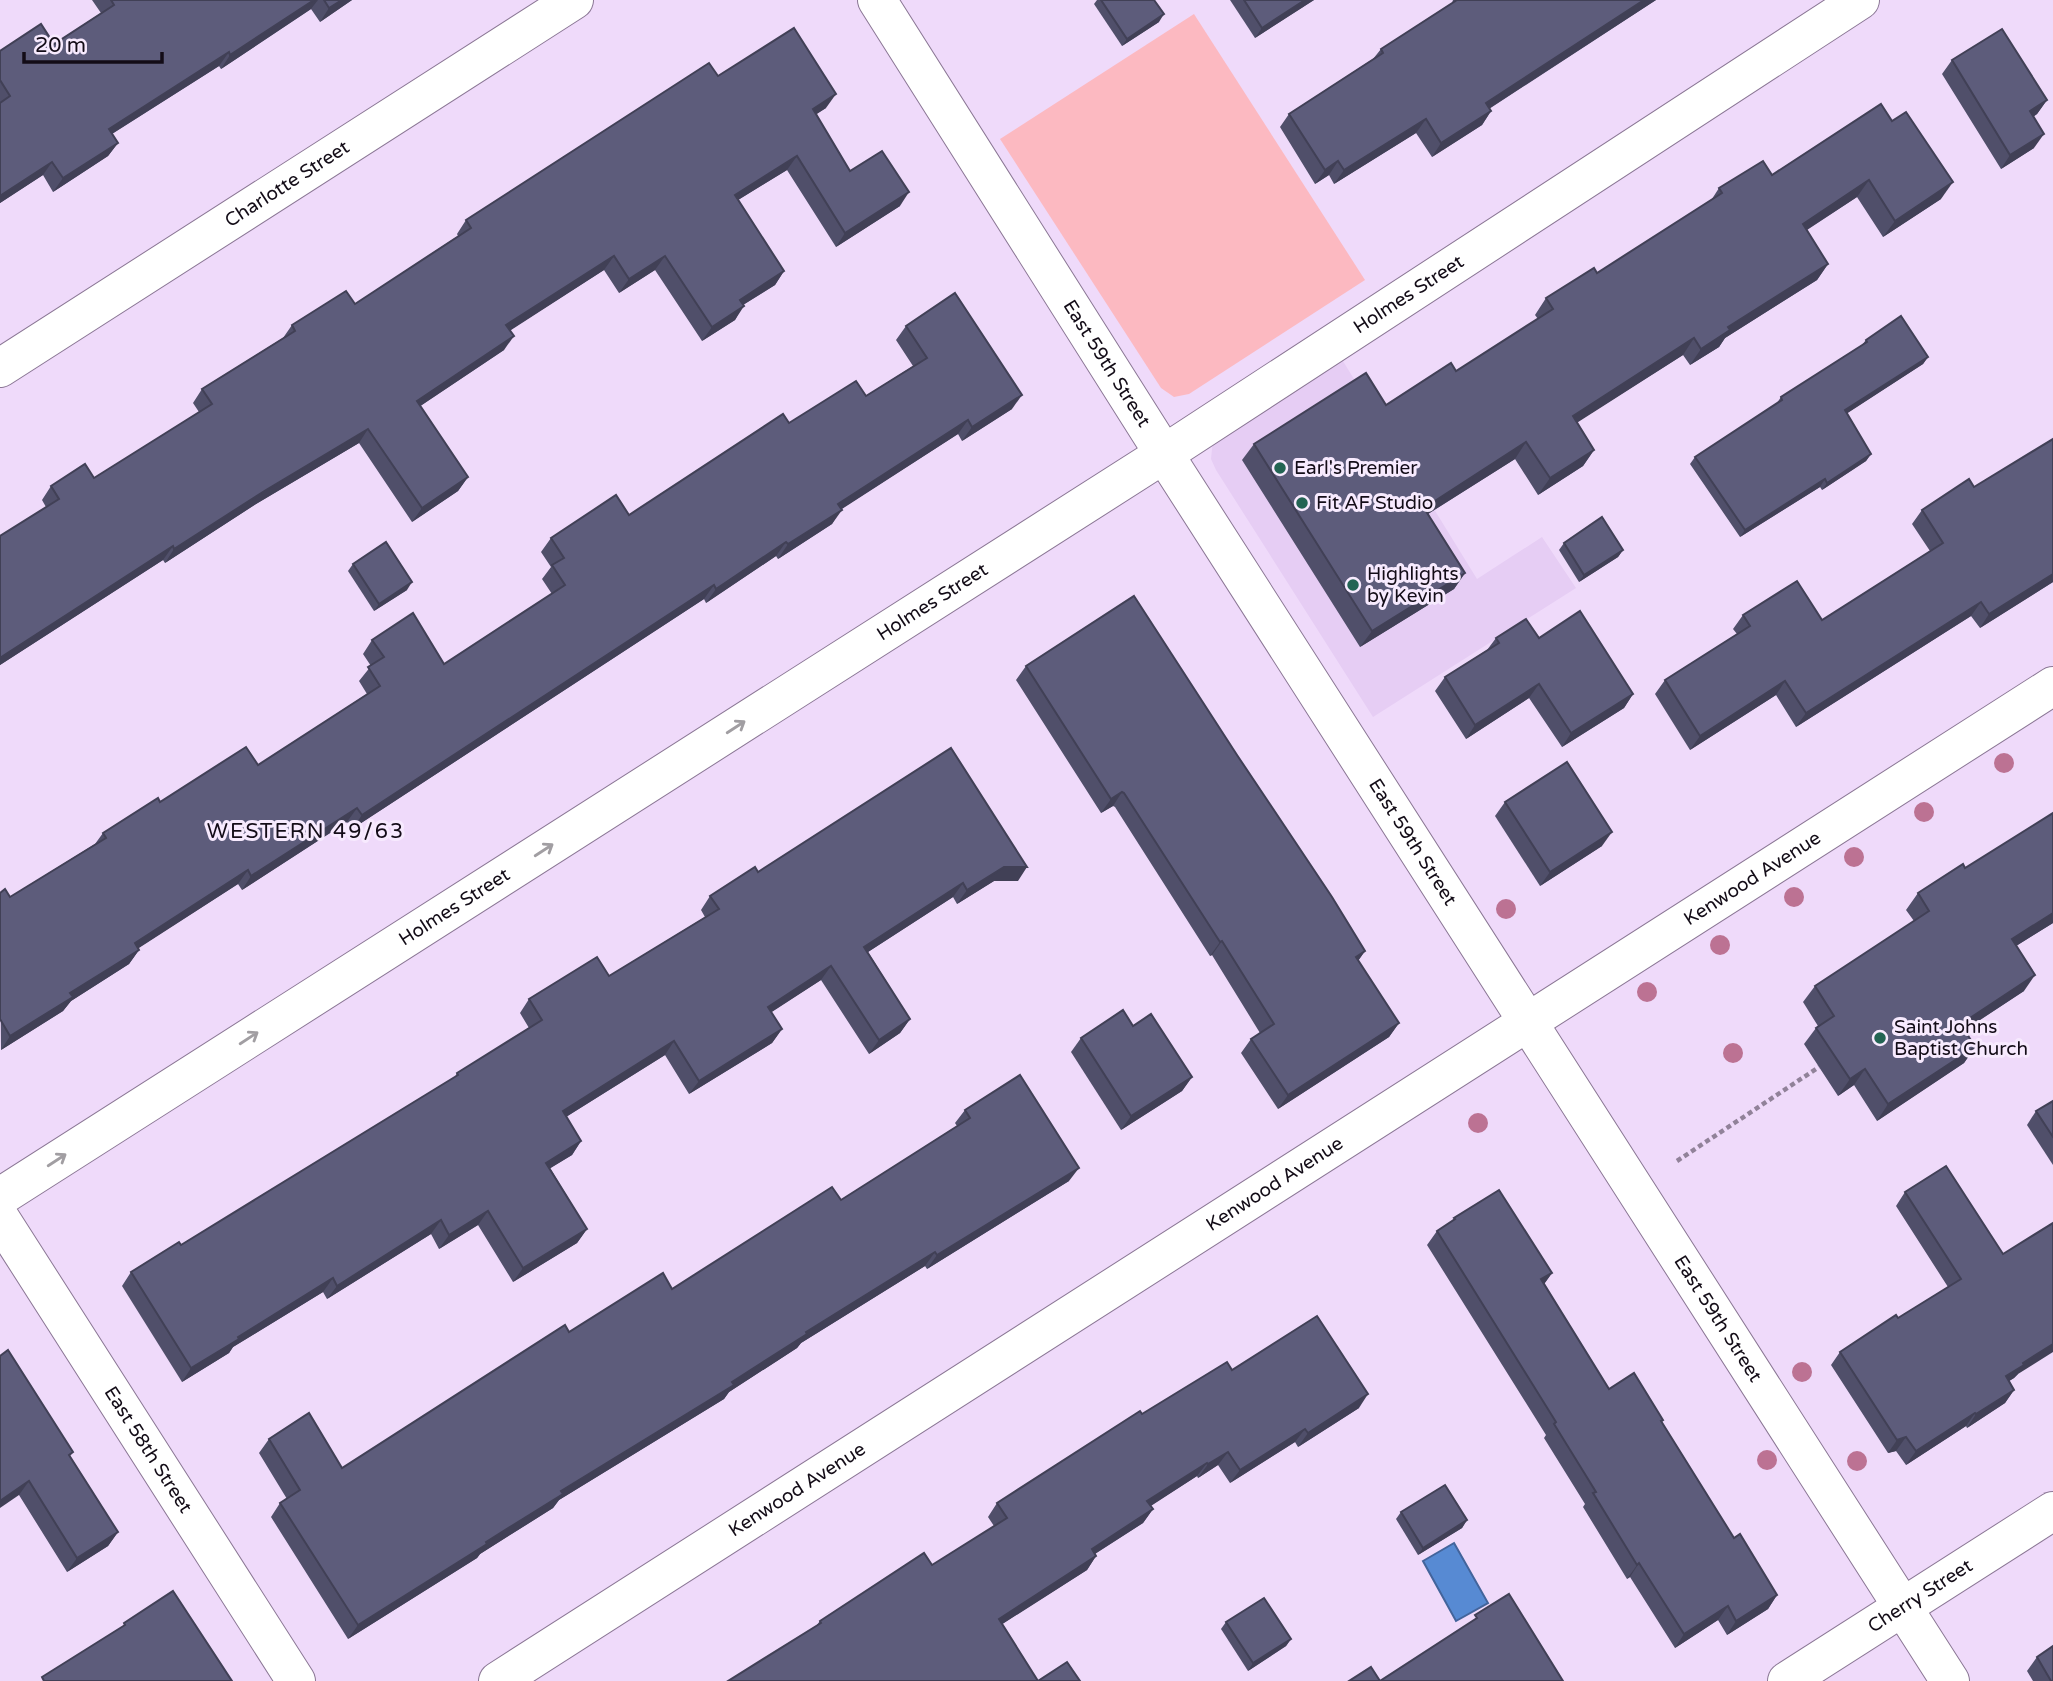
<svg xmlns="http://www.w3.org/2000/svg" width="2053" height="1681" font-family="'Varela Round',sans-serif">
	<style>
		.built { fill: #e6cdf4 }
		.green { fill: #fcb9c1 }
		.water { fill: #578ad3; stroke: #43649b; stroke-width: 2 }
		.lines { fill: none; stroke-linecap: round; stroke-linejoin: round }
		.street-casing { stroke: #8b7795; stroke-width: 40 }
		.secondary-casing { stroke: #8b7795; stroke-width: 40 }
		.path { stroke: #918299; stroke-width: 4.5; stroke-dasharray: 5 3.5; stroke-linecap: butt }
		.street { stroke: #fff; stroke-width: 38 }
		.secondary { stroke: #fff; stroke-width: 38 }
		.tree { fill: #bc7293 }
		.wall { fill: #504f6a }
		.shaded-wall { fill: #414056 }
		.building { fill: #5d5c7b; stroke: #414056; stroke-width: 2 }
		.oneway { stroke: #a19ea2 }
		.poi-dot { fill: #236453; stroke: #f7eafe; stroke-width: 2.5 }
		.labels { text-anchor: middle; dominant-baseline: central; stroke-width: 6; stroke-linejoin: round; paint-order: stroke }
		.street-label { font-size: 19px; fill: #130c17; stroke: #f7eafe }
		.poi-label { font-size: 19px; fill: #130c17; stroke: #f7eafe; text-anchor: start }
		.neighbourhood-label { font-size: 21px; letter-spacing: 2px; fill: #130c17; stroke: #f7eafe }
	</style>
	<rect width="100%" height="100%" fill="#efdafa"/>
	<polygon class="built" points="1338,353 1477,579 1542,537 1576,588 1373,717 1216,470 1211,459 1213,440"/>
	<polygon class="green" points="1194,14 1365,280 1189,394 1174,397 1161,388 1000,139"/>
	<polygon class="water" points="1454,1543 1488,1603 1456,1621 1423,1561"/>
	<g class="lines">
		<g class="street-casing">
			<g id="street">
				<path id="s1" d="M0,368L574,0"/>
				<path id="s2" d="M0,1197L1164,454L1860,0"/>
				<path id="s3" d="M0,1218L296,1681"/>
				<path id="s4" d="M498,1681L2053,686"/>
				<path id="s5" d="M1787,1681L2053,1511"/>
			</g>
		</g>
		<g class="secondary-casing">
			<g id="secondary">
				<path id="s6" d="M877,0L1164,454L1950,1681"/>
			</g>
		</g>
		<polyline class="path" points="1677,1161 1819,1067"/>
		<use href="#street" class="street"/>
		<use href="#secondary" class="secondary"/>
	</g>
	<g class="tree">
		<circle cx="2004" cy="763" r="10"/>
		<circle cx="1924" cy="812" r="10"/>
		<circle cx="1854" cy="857" r="10"/>
		<circle cx="1794" cy="897" r="10"/>
		<circle cx="1506" cy="909" r="10"/>
		<circle cx="1720" cy="945" r="10"/>
		<circle cx="1647" cy="992" r="10"/>
		<circle cx="1733" cy="1053" r="10"/>
		<circle cx="1478" cy="1123" r="10"/>
		<circle cx="1802" cy="1372" r="10"/>
		<circle cx="1767" cy="1460" r="10"/>
		<circle cx="1857" cy="1461" r="10"/>
	</g>
	<g class="wall">
		<polygon points="92,0 352,0 320,22 311,9 221,69 219,66 112,134 118,143 108,156 53,192 43,175 0,203 0,51 54,44 101,13"/>
		<polygon points="1097,0 1154,0 1159,22 1122,46 1094,4"/>
		<polygon points="1230,0 1314,0 1255,38"/>
		<polygon points="1453,0 1656,0 1489,109 1491,111 1482,125 1432,157 1416,133 1334,184 1329,175 1315,184 1280,127 1289,114 1373,59 1381,49 1452,3"/>
		<polygon points="1952,60 2047,100 2037,114 2033,117 2034,148 2001,169 1942,74"/>
		<polygon points="718,76 826,108 816,114 850,171 900,206 836,247 787,170 738,200 784,271 775,285 743,305 735,320 702,341 655,270 619,293 604,270 510,330 504,350 420,406 468,477 458,491 412,522 359,443 256,504 165,563 163,560 0,665 0,536 46,507 42,500 51,486 94,478 199,412 193,403 202,389 283,338 292,325 355,304 458,236 457,234 466,220"/>
		<polygon points="1881,104 1941,199 1883,237 1857,197 1807,230 1828,264 1817,280 1725,338 1719,347 1690,365 1683,355 1577,422 1594,450 1583,466 1538,495 1515,459 1428,514 1465,573 1454,589 1360,647 1242,460 1254,444 1386,405 1456,371 1538,319 1535,315 1546,298 1597,273 1710,202 1719,188 1772,175"/>
		<polygon points="906,326 1012,409 962,441 958,434 841,509 832,524 778,559 776,556 706,603 704,599 352,829 347,822 242,890 238,884 138,948 139,950 129,964 71,1001 63,1011 1,1050 0,893 10,897 95,844 103,833 160,802 258,765 367,694 359,681 371,666 363,654 372,640 444,664 552,594 542,579 551,567 541,552 551,538 629,515 789,423 866,396 913,366 896,340"/>
		<polygon points="1866,340 1928,357 1923,364 1847,413 1871,454 1866,461 1822,490 1820,487 1740,537 1690,464 1695,457 1777,403 1781,397 1861,346"/>
		<polygon points="1974,487 2053,582 1980,628 1971,616 1796,727 1776,695 1690,750 1655,694 1665,680 1737,634 1733,629 1743,615 1822,620 1930,551 1912,524 1922,510"/>
		<polygon points="1564,543 1623,550 1618,557 1579,582 1559,550"/>
		<polygon points="353,564 407,590 374,611 348,571"/>
		<polygon points="1496,638 1539,638 1633,694 1624,708 1562,747 1529,698 1466,739 1435,691 1445,677 1487,650"/>
		<polygon points="1026,666 1237,755 1365,951 1358,961 1399,1023 1389,1037 1278,1109 1241,1053 1251,1039 1260,1033 1212,955 1210,956 1115,807 1113,806 1101,813 1016,680"/>
		<polygon points="1505,802 1602,846 1540,886 1495,816"/>
		<polygon points="1965,868 2053,923 2016,946 2024,991 1965,1030 1975,1047 1964,1063 1877,1121 1854,1085 1838,1096 1804,1044 1816,1028 1818,1026 1803,1002 1815,986 1914,921 1906,910 1918,893"/>
		<polygon points="758,872 1018,881 994,881 957,904 953,897 868,952 910,1019 900,1033 869,1054 821,980 771,1012 782,1029 772,1043 689,1094 665,1055 566,1117 581,1141 572,1155 550,1168 587,1229 577,1243 513,1282 478,1225 439,1249 431,1234 327,1299 323,1292 233,1347 229,1353 182,1382 122,1286 131,1272 181,1245 455,1077 457,1073 529,1028 520,1013 529,999 609,976 705,917 701,910 710,896"/>
		<polygon points="1133,1026 1192,1077 1182,1091 1121,1130 1071,1052 1081,1038"/>
		<polygon points="2053,1101 2053,1165 2027,1125 2036,1111"/>
		<polygon points="965,1110 1069,1181 927,1269 925,1266 801,1343 797,1348 729,1392 724,1399 559,1500 553,1508 480,1554 477,1558 348,1639 271,1517 280,1503 287,1499 259,1453 269,1439 342,1468 569,1332 672,1289 841,1200 957,1126 955,1123"/>
		<polygon points="1946,1166 2018,1374 2014,1378 2009,1381 2014,1390 2005,1403 1967,1428 1966,1426 1906,1465 1896,1451 1888,1453 1831,1365 1840,1352 1898,1318 1948,1287 1896,1206 1905,1192"/>
		<polygon points="1454,1218 1552,1273 1544,1284 1609,1389 1663,1420 1662,1422 1734,1538 1777,1595 1768,1609 1727,1635 1718,1620 1675,1648 1630,1577 1627,1579 1583,1507 1585,1504 1544,1438 1546,1435 1427,1245 1437,1231 1452,1221"/>
		<polygon points="0,1356 73,1452 70,1456 118,1532 108,1546 67,1572 19,1495"/>
		<polygon points="1232,1370 1359,1408 1298,1447 1295,1442 1230,1483 1218,1465 1198,1478 1197,1476 1150,1506 1153,1509 1143,1523 1095,1554 1096,1556 1087,1570 1002,1624 816,1626 820,1621 932,1565 994,1526 988,1517 997,1503 1142,1414"/>
		<polygon points="1401,1512 1467,1520 1462,1528 1418,1555 1396,1519"/>
		<polygon points="1226,1622 1291,1639 1286,1646 1248,1671 1221,1629"/>
		<polygon points="2037,1657 2053,1681 2033,1681 2027,1671"/>
	</g>
	<g class="shaded-wall">
		<polygon points="314,0 318,0 311,9 221,69 230,55"/>
		<polygon points="342,0 352,0 320,22 329,8"/>
		<polygon points="1305,0 1314,0 1255,38 1262,28"/>
		<polygon points="1644,0 1656,0 1476,117 1486,103"/>
		<polygon points="1164,14 1159,22 1122,46 1127,39"/>
		<polygon points="229,52 219,66 99,142 109,129"/>
		<polygon points="836,94 826,108 803,123 813,109"/>
		<polygon points="2047,100 2037,114 2020,125 2030,111"/>
		<polygon points="1491,111 1482,125 1432,157 1441,143"/>
		<polygon points="1426,119 1416,133 1334,184 1344,170"/>
		<polygon points="2044,134 2034,148 2001,169 2010,155"/>
		<polygon points="118,143 108,156 53,192 63,178"/>
		<polygon points="797,156 787,170 725,208 735,195"/>
		<polygon points="1338,161 1329,175 1315,184 1325,170"/>
		<polygon points="52,162 43,175 0,203 0,196"/>
		<polygon points="1869,180 1857,197 1791,240 1803,224"/>
		<polygon points="1953,182 1941,199 1883,237 1895,221"/>
		<polygon points="909,192 900,206 836,247 845,233"/>
		<polygon points="614,256 604,270 497,339 506,325"/>
		<polygon points="665,256 655,270 619,293 629,279"/>
		<polygon points="1828,264 1817,280 1725,338 1719,347 1690,365 1701,349 1728,327"/>
		<polygon points="784,271 775,285 730,313 740,300"/>
		<polygon points="744,306 735,320 702,341 712,327"/>
		<polygon points="514,336 504,350 407,415 417,401"/>
		<polygon points="1694,338 1683,355 1561,433 1573,416"/>
		<polygon points="1928,357 1923,364 1840,418 1845,410"/>
		<polygon points="1022,395 1012,409 962,441 972,427"/>
		<polygon points="968,420 958,434 828,518 838,504"/>
		<polygon points="368,429 359,443 256,504 165,563 174,549 266,490"/>
		<polygon points="1526,442 1515,459 1412,524 1424,508"/>
		<polygon points="1594,450 1583,466 1538,495 1550,478"/>
		<polygon points="1871,454 1866,461 1822,490 1827,483"/>
		<polygon points="468,477 458,491 412,522 422,508"/>
		<polygon points="1825,479 1820,487 1740,537 1745,530"/>
		<polygon points="842,510 832,524 778,559 788,544"/>
		<polygon points="786,542 776,556 706,603 716,589"/>
		<polygon points="173,546 163,560 0,665 0,658"/>
		<polygon points="1623,550 1618,557 1579,582 1584,575"/>
		<polygon points="1465,573 1454,589 1360,647 1372,631"/>
		<polygon points="2053,574 2053,582 1980,628 1989,614"/>
		<polygon points="412,582 407,590 374,611 379,604"/>
		<polygon points="714,585 704,599 352,829 362,815"/>
		<polygon points="1981,602 1971,616 1796,727 1806,713"/>
		<polygon points="1785,681 1776,695 1690,750 1700,736"/>
		<polygon points="1539,684 1529,698 1466,739 1475,725"/>
		<polygon points="1633,694 1624,708 1562,747 1571,733"/>
		<polygon points="1122,792 1113,806 1101,813 1111,799"/>
		<polygon points="357,808 347,822 242,890 251,876"/>
		<polygon points="1612,832 1602,846 1540,886 1550,872"/>
		<polygon points="1004,867 1027,867 1018,881 994,881 957,904 967,890"/>
		<polygon points="248,870 238,884 125,957 135,943"/>
		<polygon points="963,883 953,897 854,961 864,947"/>
		<polygon points="2053,913 2053,923 2000,956 2012,939"/>
		<polygon points="1222,941 1212,955 1210,956 1220,942"/>
		<polygon points="139,950 129,964 71,1001 63,1011 1,1050 10,1036 70,993"/>
		<polygon points="1365,951 1355,965 1356,957"/>
		<polygon points="831,966 821,980 758,1021 768,1007"/>
		<polygon points="2035,975 2024,991 1949,1040 1961,1024"/>
		<polygon points="910,1019 900,1033 869,1054 879,1040"/>
		<polygon points="1399,1023 1389,1037 1278,1109 1288,1095"/>
		<polygon points="782,1029 772,1043 689,1094 699,1081"/>
		<polygon points="674,1041 665,1055 553,1125 563,1111"/>
		<polygon points="1975,1047 1964,1063 1877,1121 1888,1104"/>
		<polygon points="1865,1069 1854,1085 1838,1096 1850,1079"/>
		<polygon points="1192,1077 1182,1091 1121,1130 1131,1116"/>
		<polygon points="581,1141 572,1155 536,1177 546,1163"/>
		<polygon points="1079,1168 1069,1181 927,1269 937,1255"/>
		<polygon points="488,1211 478,1225 439,1249 449,1235"/>
		<polygon points="441,1220 431,1234 327,1299 337,1286"/>
		<polygon points="587,1229 577,1243 513,1282 523,1268"/>
		<polygon points="935,1252 925,1266 801,1343 797,1348 729,1392 724,1399 559,1500 553,1508 480,1554 477,1558 348,1639 358,1625 486,1542 561,1491 732,1382 806,1332"/>
		<polygon points="1552,1273 1542,1287 1541,1279"/>
		<polygon points="333,1278 323,1292 233,1347 229,1353 182,1382 191,1368 238,1337"/>
		<polygon points="2053,1344 2053,1352 2018,1374 2014,1378 1996,1389 2006,1376 2023,1363"/>
		<polygon points="2014,1390 2005,1403 1967,1428 1976,1414"/>
		<polygon points="1368,1394 1359,1408 1298,1447 1308,1433"/>
		<polygon points="1975,1413 1966,1426 1906,1465 1916,1451"/>
		<polygon points="1305,1429 1295,1442 1230,1483 1240,1470"/>
		<polygon points="1906,1437 1896,1451 1888,1453 1897,1440"/>
		<polygon points="1228,1452 1218,1465 1198,1478 1208,1464"/>
		<polygon points="1207,1463 1197,1476 1137,1515 1147,1501"/>
		<polygon points="29,1481 19,1495 0,1508 0,1501"/>
		<polygon points="1153,1509 1143,1523 1082,1562 1092,1549"/>
		<polygon points="1467,1520 1462,1528 1418,1555 1423,1548"/>
		<polygon points="118,1532 108,1546 67,1572 77,1558"/>
		<polygon points="1096,1556 1087,1570 990,1632 999,1619"/>
		<polygon points="1639,1563 1630,1577 1627,1579 1637,1565"/>
		<polygon points="1777,1595 1768,1609 1727,1635 1736,1621"/>
		<polygon points="1728,1606 1718,1620 1675,1648 1684,1634"/>
		<polygon points="1291,1639 1286,1646 1248,1671 1253,1663"/>
	</g>
	<g class="building">
		<polygon points="111,0 314,0 230,55 229,52 109,129 118,143 63,178 52,162 0,196 0,103 10,96 0,80 0,51 41,24 54,44 114,5"/>
		<polygon points="324,0 342,0 329,8"/>
		<polygon points="1101,0 1154,0 1164,14 1127,39"/>
		<polygon points="1244,0 1305,0 1262,28"/>
		<polygon points="1457,0 1644,0 1486,103 1491,111 1441,143 1426,119 1344,170 1338,161 1325,170 1289,114 1383,53 1381,49"/>
		<polygon points="794,28 836,94 813,109 850,171 882,151 909,192 845,233 797,156 735,195 784,271 740,300 744,306 712,327 665,256 629,279 614,256 506,325 514,336 417,401 468,477 422,508 368,429 266,490 174,549 173,546 0,658 0,536 59,499 51,486 85,464 94,478 212,404 202,389 295,331 292,325 346,291 355,304 471,228 466,220 709,63 718,76"/>
		<polygon points="2002,29 2047,100 2030,111 2044,134 2010,155 1952,60"/>
		<polygon points="1881,104 1892,121 1906,112 1953,182 1895,221 1869,180 1803,224 1828,264 1728,327 1730,330 1701,349 1694,338 1573,416 1594,450 1550,478 1526,442 1424,508 1465,573 1372,631 1254,444 1366,373 1386,405 1451,363 1456,371 1553,309 1546,298 1594,268 1597,273 1722,193 1719,188 1763,161 1772,175"/>
		<polygon points="955,293 1022,395 972,427 968,420 838,504 842,510 788,544 786,542 716,589 714,585 362,815 357,808 251,876 248,870 135,943 139,950 70,993 73,997 10,1036 0,1019 0,893 5,889 10,897 106,838 103,833 158,798 160,802 246,747 258,765 380,686 368,667 384,657 372,640 413,613 444,664 565,585 552,565 564,558 551,538 616,495 629,515 783,414 789,423 856,381 866,396 927,358 906,326"/>
		<polygon points="1901,316 1928,357 1845,410 1871,454 1827,483 1825,479 1745,530 1695,457 1782,400 1781,397 1867,342 1866,340"/>
		<polygon points="2053,439 2053,574 1989,614 1981,602 1806,713 1785,681 1700,736 1665,680 1750,626 1743,615 1797,581 1822,620 1943,543 1922,510 1969,479 1974,487"/>
		<polygon points="1602,517 1623,550 1584,575 1564,543"/>
		<polygon points="386,542 412,582 379,604 353,564"/>
		<polygon points="1134,596 1237,755 1332,897 1365,951 1356,957 1399,1023 1288,1095 1251,1039 1274,1024 1222,941 1220,942 1124,793 1122,792 1111,799 1026,666"/>
		<polygon points="1580,611 1633,694 1571,733 1539,684 1475,725 1445,677 1499,643 1496,638 1526,619 1539,638"/>
		<polygon points="951,748 1027,867 1004,867 967,890 963,883 864,947 910,1019 879,1040 831,966 768,1007 782,1029 699,1081 674,1041 563,1111 581,1141 546,1163 587,1229 523,1268 488,1211 449,1235 441,1220 337,1286 333,1278 238,1337 239,1339 191,1368 131,1272 179,1242 181,1245 458,1075 457,1073 542,1020 529,999 597,957 609,976 719,909 710,896 755,867 758,872"/>
		<polygon points="1567,762 1612,832 1550,872 1505,802"/>
		<polygon points="2053,813 2053,913 2012,939 2035,975 1961,1024 1975,1047 1888,1104 1865,1069 1850,1079 1816,1028 1834,1016 1815,986 1929,911 1918,893 1963,864 1965,868"/>
		<polygon points="1123,1010 1133,1026 1151,1014 1192,1077 1131,1116 1081,1038"/>
		<polygon points="1020,1075 1079,1168 937,1255 935,1252 806,1332 807,1334 732,1382 734,1385 561,1491 563,1494 486,1542 487,1544 358,1625 280,1503 300,1490 269,1439 309,1413 342,1468 565,1325 569,1332 663,1273 672,1289 832,1187 841,1200 970,1118 965,1110"/>
		<polygon points="2053,1101 2053,1137 2036,1111"/>
		<polygon points="1946,1166 2003,1254 2053,1223 2053,1344 2023,1363 2024,1365 2006,1376 2014,1390 1976,1414 1975,1413 1916,1451 1906,1437 1897,1440 1840,1352 1896,1315 1898,1318 1961,1279 1905,1192"/>
		<polygon points="1499,1190 1552,1273 1541,1279 1609,1389 1634,1373 1663,1420 1661,1421 1734,1538 1740,1534 1777,1595 1736,1621 1728,1606 1684,1634 1639,1563 1637,1565 1593,1493 1596,1492 1554,1424 1556,1422 1437,1231 1455,1219 1454,1218"/>
		<polygon points="1317,1316 1368,1394 1308,1433 1305,1429 1240,1470 1228,1452 1208,1464 1207,1463 1147,1501 1153,1509 1092,1549 1096,1556 999,1619 1038,1681 728,1681 821,1623 820,1621 924,1553 932,1565 1007,1518 997,1503 1140,1411 1142,1414 1227,1362 1232,1370"/>
		<polygon points="8,1350 73,1452 69,1455 118,1532 77,1558 29,1481 0,1501 0,1356"/>
		<polygon points="1445,1485 1467,1520 1423,1548 1401,1512"/>
		<polygon points="173,1591 232,1681 44,1681 42,1677 125,1625 124,1623"/>
		<polygon points="1509,1594 1563,1681 1380,1681 1477,1618 1475,1615"/>
		<polygon points="1264,1598 1291,1639 1253,1663 1226,1622"/>
		<polygon points="2053,1646 2053,1681 2051,1681 2037,1657"/>
		<polygon points="1067,1662 1080,1681 1038,1681"/>
		<polygon points="1371,1667 1380,1681 1349,1681"/>
	</g>
	<defs><path id="oneway-shaft" d="M-6 0H5M1.5-3L5.5 0L1.5 3" fill="none" stroke-width="1.6" stroke-linecap="round" stroke-linejoin="round" transform="scale(1.75)"/></defs>
	<g class="oneway">
		<use href="#oneway-shaft" transform="translate(736 727) rotate(-33)"/>
		<use href="#oneway-shaft" transform="translate(544 850) rotate(-33)"/>
		<use href="#oneway-shaft" transform="translate(249 1038) rotate(-33)"/>
		<use href="#oneway-shaft" transform="translate(57 1160) rotate(-33)"/>
	</g>
	<g class="poi-dot">
		<circle cx="1280" cy="468" r="7"/>
		<circle cx="1302" cy="503" r="7"/>
		<circle cx="1353" cy="585" r="7"/>
		<circle cx="1880" cy="1038" r="7"/>
	</g>
	<g class="labels">
		<g class="street-label">
			<text stroke="none"><textPath href="#s1" startOffset="341">Charlotte Street</textPath></text>
			<text stroke="none"><textPath href="#s2" startOffset="1673">Holmes Street</textPath></text>
			<text stroke="none"><textPath href="#s6" startOffset="430">East 59th Street</textPath></text>
			<text stroke="none"><textPath href="#s2" startOffset="1106">Holmes Street</textPath></text>
			<text stroke="none"><textPath href="#s6" startOffset="998">East 59th Street</textPath></text>
			<text stroke="none"><textPath href="#s4" startOffset="1489">Kenwood Avenue</textPath></text>
			<text stroke="none"><textPath href="#s2" startOffset="539">Holmes Street</textPath></text>
			<text stroke="none"><textPath href="#s4" startOffset="922">Kenwood Avenue</textPath></text>
			<text stroke="none"><textPath href="#s6" startOffset="1564">East 59th Street</textPath></text>
			<text stroke="none"><textPath href="#s3" startOffset="275">East 58th Street</textPath></text>
			<text stroke="none"><textPath href="#s4" startOffset="355">Kenwood Avenue</textPath></text>
			<text stroke="none"><textPath href="#s5" startOffset="158">Cherry Street</textPath></text>
		</g>
		<g class="poi-label">
			<text x="1294" y="468">Earl's Premier</text>
			<text x="1316" y="503">Fit AF Studio</text>
			<text x="1367" y="574">Highlights<tspan x="1367" dy="22">by Kevin</tspan></text>
			<text x="1894" y="1027">Saint Johns<tspan x="1894" dy="22">Baptist Church</tspan></text>
		</g>
		<g class="neighbourhood-label">
			<text x="306" y="831">WESTERN 49/63</text>
		</g>
	</g>
	<path d="M24 52v10h138v-10" fill="none" stroke="#130c17" stroke-width="3.5"/>
	<text x="35" y="52" font-size="21" fill="#130c17" stroke="#f7eafe" stroke-width="5" paint-order="stroke">20 m</text>
</svg>
